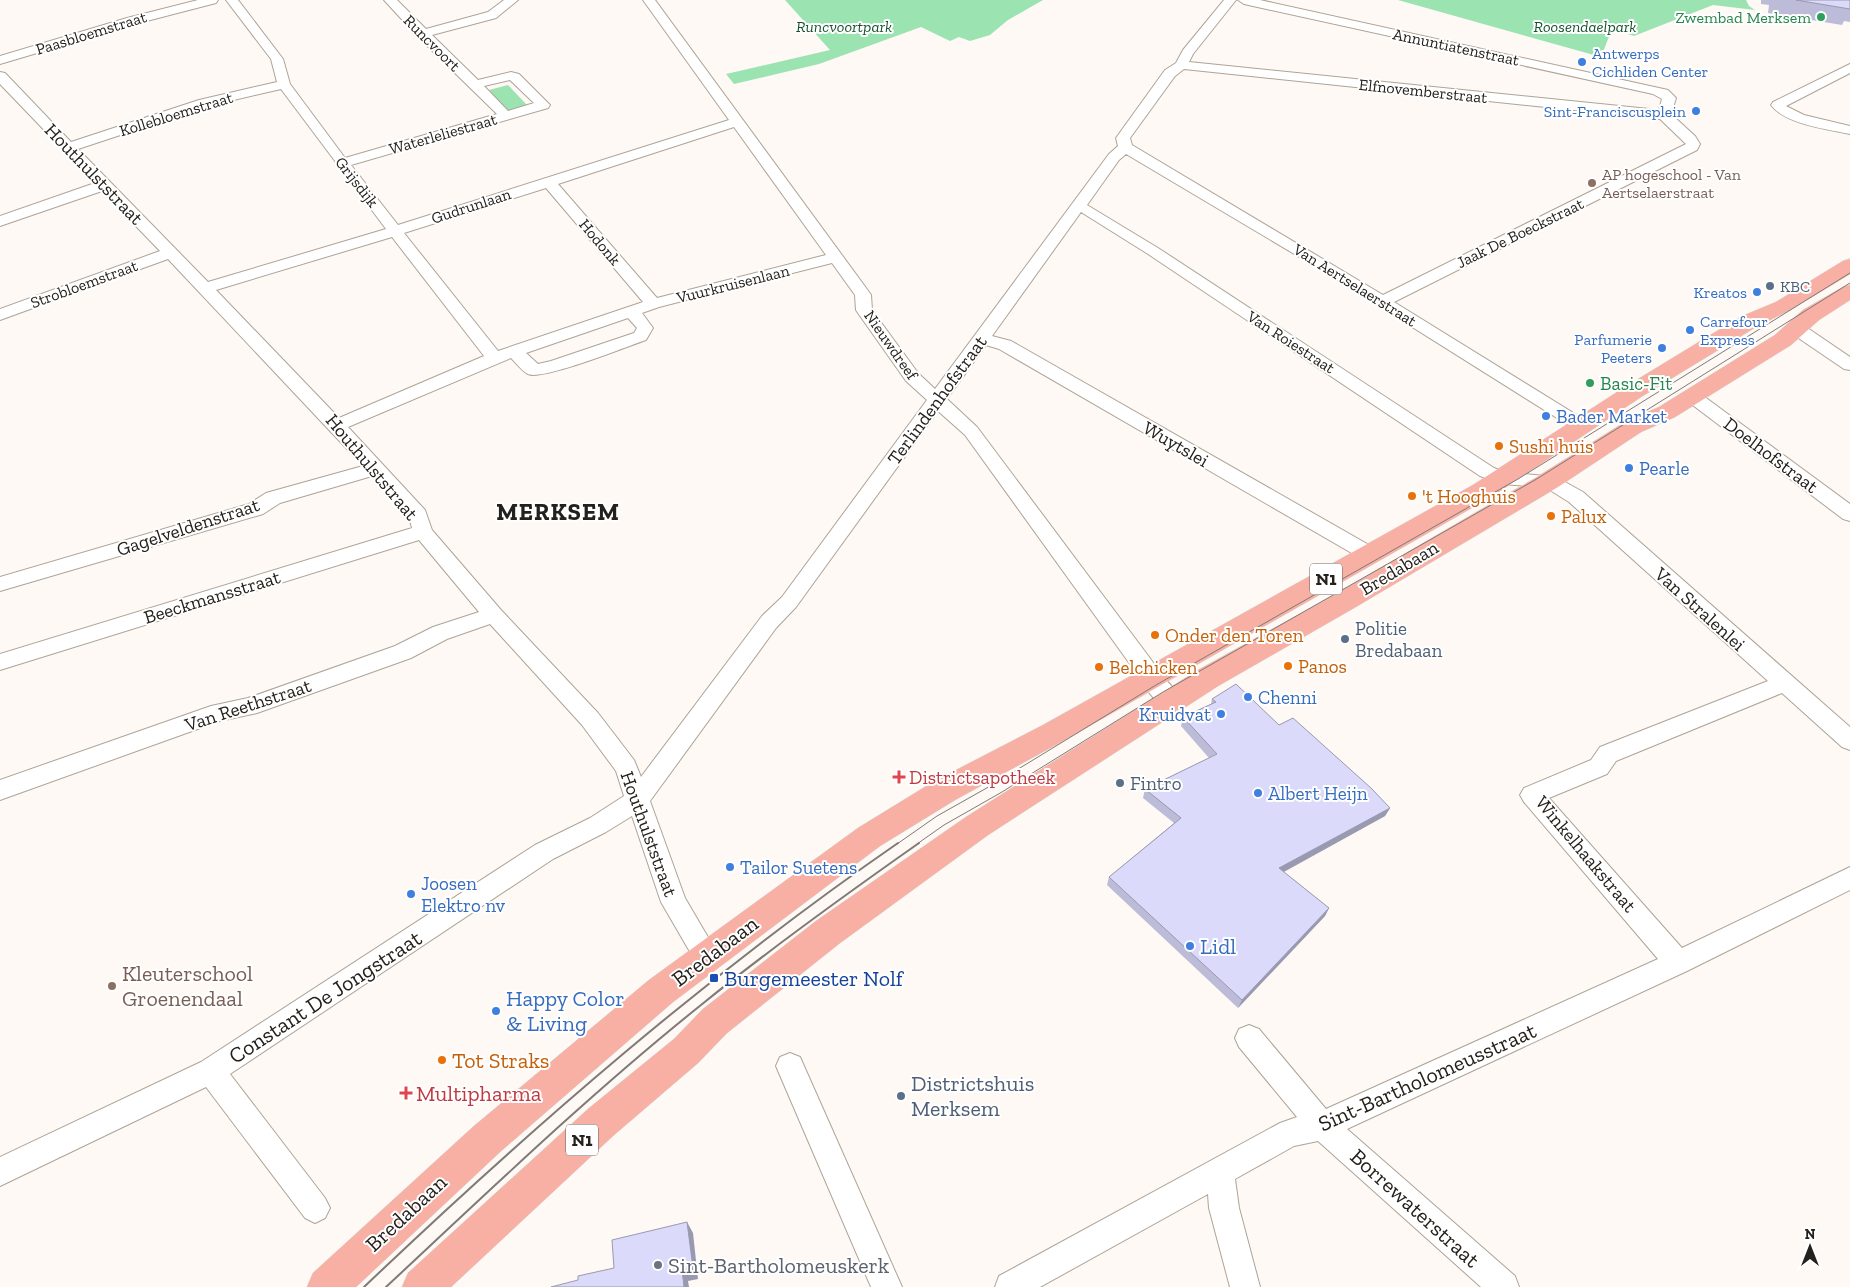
<svg xmlns="http://www.w3.org/2000/svg" width="1850" height="1287" font-family="'Zilla Slab',serif">
	<style>
		.green { fill: #9ce3b2 }
		.lines { fill: none; stroke-linecap: round; stroke-linejoin: round }
		.minor-casing { stroke: #aea397; stroke-width: 2 }
		.major-casing { stroke: #d8d7d6; stroke-width: 1 }
		.minor { fill: #fff; fill-rule: evenodd }
		.major { fill: #f8afa4; fill-rule: evenodd }
		.tram-far1 { stroke: #7f7a75; stroke-width: 1 }
		.tram { stroke: #7f7a75; stroke-width: 2 }
		.wall { fill: #bcbbd8 }
		.shaded-wall { fill: #9999b0 }
		.building { fill: #dbdafb; stroke: #9999b0 }
		.leisure-dot { fill: #2e9e5b; stroke: #fff; stroke-width: 2 }
		.shop-dot { fill: #3f7fe0; stroke: #fff; stroke-width: 2 }
		.education-dot { fill: #8d6e63; stroke: #fff; stroke-width: 2 }
		.service-dot { fill: #5c6f8a; stroke: #fff; stroke-width: 2 }
		.food-dot { fill: #e8710a; stroke: #fff; stroke-width: 2 }
		.health-dot { fill: #e0444e; stroke: #fff; stroke-width: 2 }
		.transit-dot { fill: #1a4fb4; stroke: #fff; stroke-width: 2 }
		.worship-dot { fill: #6b7280; stroke: #fff; stroke-width: 2 }
		.labels { text-anchor: middle; dominant-baseline: central; stroke-width: 4; stroke-linejoin: round; paint-order: stroke }
		.far-leisure-label { font-size: 16px; fill: #27864d; stroke: #fff; text-anchor: end }
		.far-park-label { font-size: 16px; font-style: italic; fill: #16522f; stroke: #fff }
		.far-street-label { font-size: 16px; fill: #24201b; stroke: #fff }
		.far-shop-label { font-size: 16px; fill: #366cbe; stroke: #fff; text-anchor: end }
		.far-education-label { font-size: 16px; fill: #785e54; stroke: #fff; text-anchor: start }
		.far-service-label { font-size: 16px; fill: #4e5e75; stroke: #fff; text-anchor: start }
		.shield { fill: #fff; stroke: #66635f; stroke-width: 1 }
		.shield-label { font-size: 18px; font-weight: bold; fill: #24201b }
		.street-label { font-size: 19px; fill: #24201b; stroke: #fff }
		.leisure-label { font-size: 19px; fill: #27864d; stroke: #fff; text-anchor: start }
		.shop-label { font-size: 19px; fill: #366cbe; stroke: #fff; text-anchor: start }
		.food-label { font-size: 19px; fill: #c56008; stroke: #fff; text-anchor: start }
		.service-label { font-size: 19px; fill: #4e5e75; stroke: #fff; text-anchor: start }
		.health-label { font-size: 19px; fill: #be3a42; stroke: #fff; text-anchor: start }
		.near-shop-label { font-size: 22px; fill: #366cbe; stroke: #fff; text-anchor: start }
		.near-street-label { font-size: 22px; fill: #24201b; stroke: #fff }
		.near-education-label { font-size: 22px; fill: #785e54; stroke: #fff; text-anchor: start }
		.near-transit-label { font-size: 22px; fill: #164399; stroke: #fff; text-anchor: start }
		.near-food-label { font-size: 22px; fill: #c56008; stroke: #fff; text-anchor: start }
		.near-service-label { font-size: 22px; fill: #4e5e75; stroke: #fff; text-anchor: start }
		.near-health-label { font-size: 22px; fill: #be3a42; stroke: #fff; text-anchor: start }
		.near-worship-label { font-size: 22px; fill: #5b616d; stroke: #fff; text-anchor: start }
		.district-label { font-size: 24px; font-weight: bold; letter-spacing: 1px; fill: #24201b; stroke: #fff }
	</style>
	<rect width="100%" height="100%" fill="#fef9f4"/>
	<g class="green">
		<polygon points="785,0 1043,0 1008,20 990,35 970,41 959,37 950,41 921,27 819,64 734,84 726,74 830,50"/>
		<polygon points="1398,0 1746,0 1749,6 1755,10 1713,5 1634,36 1612,29 1601,57"/>
		<polygon points="508,85 527,105 508,111 489,90"/>
	</g>
	<g class="lines">
		<g class="minor-casing">
			<g id="minor">
				<polygon points="198,0 218,0 216,3 135,24 0,64 0,56 127,18"/>
				<path d="M226,0H238L283,59L290,84L345,158L497,114L418,37L384,0H397L426,29L488,12L504,0H518L496,18L432,35L478,80L511,72L519,74L550,105L548,108L351,165L398,225L729,120L643,0H655L869,292L871,295L872,310L918,373L935,389L1109,154L1118,146L1116,138L1165,70L1176,63L1183,50L1224,0H1236L1193,54L1189,62L1659,110L1662,99L1653,94L1244,4L1238,0H1260L1668,90L1676,98L1671,114L1695,136L1700,144L1697,150L1394,302L1588,422L1591,426L1588,430L1582,432L1576,430L1323,271L1126,154L1119,160L1087,205L1158,248L1494,468L1504,472L1556,477L1583,492L1850,727V750L1842,747L1782,693L1616,761L1607,774L1549,798L1682,948L1850,867V890L1687,971L1347,1129L1515,1276L1519,1287H1481L1318,1141L1294,1146L1235,1179L1239,1208L1260,1287H1230L1209,1208L1208,1194L1040,1287H995L999,1276L1280,1123L1297,1117L1239,1047L1235,1038L1239,1029L1249,1025L1259,1029L1326,1109L1658,959L1524,802L1520,795L1524,788L1591,760L1600,747L1768,681L1569,502L1545,487L1502,484L1480,476L1148,254L1081,212L992,336L1011,341L1376,549L1379,554L1376,559L1369,561L1362,559L999,349L986,345L947,399L977,427L1152,661C1161,679 1176,687 1184,702L1181,708C1178,709 1176,711 1173,711C1160,711 1140,681 1135,671L965,435L938,411L796,607L776,628L650,801L685,898L719,956L715,964L706,968L697,964L661,902L632,816L606,832L553,859L230,1074L325,1198L330,1208L325,1218L315,1223L305,1218L206,1087L0,1186V1157L201,1062L535,845L590,818L624,796L616,771L582,725L490,624L447,639L411,658L257,713L220,721L0,800V780L211,706L248,698L395,646L433,627L479,612L419,540L0,670V654L412,528L409,517L372,476L280,503L263,514L0,591V577L249,504L266,493L363,466L168,259L0,320V309L160,251L102,191L0,226V216L95,183L0,84V72L5,73L71,142L199,100L277,82L271,59ZM1184,69L1660,119L1686,144L1383,295L1132,145L1130,138L1175,76ZM510,80L534,103L508,111L484,86ZM281,89L386,229L208,282L78,149L208,106ZM734,127L826,255L657,298L558,184ZM546,188L643,302L498,351L404,233ZM392,237L484,356L339,418L216,290ZM832,263L855,295L856,310L858,313L906,381L927,400L782,597L762,616L641,777L634,760L598,713L501,610L432,530L425,510L348,427L511,358C516,363 522,371 528,374C542,381 628,346 646,340L653,328L642,313L659,307ZM628,318L637,328L634,333L551,361L538,364L526,353Z"/>
				<path d="M1850,64V73L1786,106L1804,115L1850,126V134C1827,129 1785,124 1771,105L1773,102Z"/>
				<polygon points="1797,324 1803,325 1850,357 1850,370 1844,369 1791,333 1789,329 1791,325"/>
				<polygon points="1692,390 1698,392 1850,504 1850,521 1843,519 1686,400 1683,396 1686,392"/>
				<polygon points="790,1053 800,1057 902,1287 871,1287 776,1066 780,1057"/>
			</g>
		</g>
		<g class="major-casing">
			<g id="major">
				<polygon points="1850,259 1850,274 1790,310 1756,327 1641,397 1491,497 1063,741 955,800 880,846 673,1002 500,1152 356,1287 307,1287 313,1273 474,1126 649,980 858,828 933,782 1043,725 1473,485 1625,387 1740,317 1776,302 1843,261"/>
				<polygon points="1850,285 1850,300 1819,320 1791,345 1675,417 1641,432 1558,487 1354,608 1218,686 988,835 840,943 727,1033 698,1063 614,1135 451,1287 402,1287 408,1273 588,1109 674,1039 703,1009 816,921 966,817 1198,670 1336,594 1540,475 1625,422 1659,407 1775,335 1803,310 1843,287"/>
			</g>
		</g>
		<use href="#minor" class="minor"/>
		<use href="#major" class="major"/>
		<g class="tram-far1">
			<polyline points="897,844 937,816 992,785 1156,685 1518,479 1850,273"/>
			<polyline points="917,844 944,825 1002,792 1163,692 1535,480 1850,283"/>
		</g>
		<g class="tram">
			<path d="M364,1287C532,1127 707,975 898,843"/>
			<path d="M386,1287C489,1191 591,1093 701,1005C771,948 845,895 919,843"/>
		</g>
	</g>
	<g class="wall">
		<polygon points="1761,0 1850,0 1850,22 1844,21 1842,25 1768,13 1769,5 1761,4"/>
		<polygon points="1212,699 1279,725 1390,808 1385,816 1284,872 1329,908 1325,916 1238,1008 1107,885 1109,877 1174,823 1143,798 1145,789 1209,758 1181,726 1183,717 1211,704"/>
	</g>
	<g class="shaded-wall">
		<polygon points="1390,808 1385,816 1276,876 1279,868"/>
		<polygon points="1329,908 1325,916 1238,1008 1242,1000"/>
		<polygon points="687,1222 693,1233 698,1279 688,1281 689,1287 684,1287 682,1270"/>
	</g>
	<g class="building">
		<polygon points="1796,0 1850,0 1850,9"/>
		<polygon points="1236,684 1279,725 1293,718 1371,788 1390,808 1279,868 1329,908 1242,1000 1109,877 1181,818 1145,789 1217,754 1183,717 1216,702 1212,699"/>
		<polygon points="687,1222 693,1268 682,1270 684,1287 551,1287 578,1280 578,1276 614,1268 612,1240"/>
	</g>
	<g class="leisure-dot">
		<circle cx="1821" cy="17" r="5"/>
		<circle cx="1590" cy="383" r="5"/>
	</g>
	<g class="shop-dot">
		<circle cx="1582" cy="62" r="5"/>
		<circle cx="1696" cy="111" r="5"/>
		<circle cx="1757" cy="292" r="5"/>
		<circle cx="1690" cy="330" r="5"/>
		<circle cx="1662" cy="348" r="5"/>
		<circle cx="1546" cy="416" r="5"/>
		<circle cx="1629" cy="468" r="5"/>
		<circle cx="1248" cy="697" r="5"/>
		<circle cx="1221" cy="714" r="5"/>
		<circle cx="1258" cy="793" r="5"/>
		<circle cx="730" cy="867" r="5"/>
		<circle cx="411" cy="894" r="5"/>
		<circle cx="1190" cy="946" r="5"/>
		<circle cx="496" cy="1011" r="5"/>
	</g>
	<g class="education-dot">
		<circle cx="1592" cy="183" r="5"/>
		<circle cx="112" cy="986" r="5"/>
	</g>
	<g class="service-dot">
		<circle cx="1770" cy="286" r="5"/>
		<circle cx="1345" cy="639" r="5"/>
		<circle cx="1120" cy="783" r="5"/>
		<circle cx="901" cy="1096" r="5"/>
	</g>
	<g class="food-dot">
		<circle cx="1499" cy="446" r="5"/>
		<circle cx="1412" cy="496" r="5"/>
		<circle cx="1551" cy="516" r="5"/>
		<circle cx="1155" cy="635" r="5"/>
		<circle cx="1288" cy="666" r="5"/>
		<circle cx="1099" cy="667" r="5"/>
		<circle cx="442" cy="1060" r="5"/>
	</g>
	<g class="health-dot">
		<path d="M896.5 769.5h5v5h5v5h-5v5h-5v-5h-5v-5h5z"/>
		<path d="M403.5 1085.5h5v5h5v5h-5v5h-5v-5h-5v-5h5z"/>
	</g>
	<rect class="transit-dot" x="709" y="973" width="10" height="10" rx="2.5"/>
	<circle class="worship-dot" cx="658" cy="1265" r="5"/>
	<g class="labels">
		<g class="far-leisure-label">
			<text x="1811" y="17">Zwembad Merksem</text>
		</g>
		<g class="far-park-label">
			<text x="844" y="26">Runcvoortpark</text>
			<text x="1585" y="26">Roosendaelpark</text>
		</g>
		<g class="far-street-label">
			<text transform="translate(91 33) rotate(-17)">Paasbloemstraat</text>
			<text transform="translate(432 43) rotate(45)">Runcvoort</text>
			<text transform="translate(1456 47) rotate(12)">Annuntiatenstraat</text>
			<text transform="translate(1423 91) rotate(6)">Elfnovemberstraat</text>
			<text transform="translate(176 114) rotate(-17)">Kollebloemstraat</text>
			<text transform="translate(443 134) rotate(-16)">Waterleliestraat</text>
			<text transform="translate(357 182) rotate(52)">Grijsdijk</text>
			<text transform="translate(471 206) rotate(-18)">Gudrunlaan</text>
			<text transform="translate(1520 233) rotate(-26)">Jaak De Boeckstraat</text>
			<text transform="translate(600 242) rotate(50)">Hodonk</text>
			<text transform="translate(84 284) rotate(-20)">Strobloemstraat</text>
			<text transform="translate(733 284) rotate(-14)">Vuurkruisenlaan</text>
			<text transform="translate(1355 285) rotate(32)">Van Aertselaerstraat</text>
			<text transform="translate(1291 342) rotate(33)">Van Roiestraat</text>
			<text transform="translate(891 345) rotate(55)">Nieuwdreef</text>
		</g>
		<g class="far-shop-label">
			<text x="1592" y="53" text-anchor="start">Antwerps<tspan x="1592" dy="18">Cichliden Center</tspan></text>
			<text x="1686" y="111">Sint-Franciscusplein</text>
			<text x="1747" y="292">Kreatos</text>
			<text x="1700" y="321" text-anchor="start">Carrefour<tspan x="1700" dy="18">Express</tspan></text>
			<text x="1652" y="339">Parfumerie<tspan x="1652" dy="18">Peeters</tspan></text>
		</g>
		<g class="far-education-label">
			<text x="1602" y="174">AP hogeschool - Van<tspan x="1602" dy="18">Aertselaerstraat</tspan></text>
		</g>
		<g class="far-service-label">
			<text x="1780" y="286">KBC</text>
		</g>
		<g class="shield">
			<rect x="1310" y="563.5" width="32" height="31" rx="4"/>
			<rect x="566" y="1124.5" width="32" height="31" rx="4"/>
		</g>
		<g class="shield-label">
			<text x="1326" y="579">N1</text>
			<text x="582" y="1140">N1</text>
		</g>
		<g class="street-label">
			<text transform="translate(94 174) rotate(46)">Houthulststraat</text>
			<text transform="translate(937 400) rotate(-54)">Terlindenhofstraat</text>
			<text transform="translate(1176 444) rotate(30)">Wuytslei</text>
			<text transform="translate(1771 455) rotate(37)">Doelhofstraat</text>
			<text transform="translate(372 467) rotate(50)">Houthulststraat</text>
			<text transform="translate(188 527) rotate(-18)">Gagelveldenstraat</text>
			<text transform="translate(1399 568) rotate(-31)">Bredabaan</text>
			<text transform="translate(212 597) rotate(-17)">Beeckmansstraat</text>
			<text transform="translate(1700 609) rotate(42)">Van Stralenlei</text>
			<text transform="translate(248 705) rotate(-18)">Van Reethstraat</text>
			<text transform="translate(649 834) rotate(70)">Houthulststraat</text>
			<text transform="translate(1586 854) rotate(50)">Winkelhaakstraat</text>
		</g>
		<g class="leisure-label">
			<text x="1600" y="383">Basic-Fit</text>
		</g>
		<g class="shop-label">
			<text x="1556" y="416">Bader Market</text>
			<text x="1639" y="468">Pearle</text>
			<text x="1258" y="697">Chenni</text>
			<text x="1211" y="714" text-anchor="end">Kruidvat</text>
			<text x="1268" y="793">Albert Heijn</text>
			<text x="740" y="867">Tailor Suetens</text>
			<text x="421" y="883">Joosen<tspan x="421" dy="22">Elektro nv</tspan></text>
		</g>
		<g class="food-label">
			<text x="1509" y="446">Sushi huis</text>
			<text x="1422" y="496">'t Hooghuis</text>
			<text x="1561" y="516">Palux</text>
			<text x="1165" y="635">Onder den Toren</text>
			<text x="1298" y="666">Panos</text>
			<text x="1109" y="667">Belchicken</text>
		</g>
		<g class="service-label">
			<text x="1355" y="628">Politie<tspan x="1355" dy="22">Bredabaan</tspan></text>
			<text x="1130" y="783">Fintro</text>
		</g>
		<g class="health-label">
			<text x="909" y="777">Districtsapotheek</text>
		</g>
		<g class="near-shop-label">
			<text x="1200" y="946">Lidl</text>
			<text x="506" y="998">Happy Color<tspan x="506" dy="25">&amp; Living</tspan></text>
		</g>
		<g class="near-street-label">
			<text transform="translate(715 951) rotate(-37)">Bredabaan</text>
			<text transform="translate(325 997) rotate(-33)">Constant De Jongstraat</text>
			<text transform="translate(1427 1077) rotate(-24)">Sint-Bartholomeusstraat</text>
			<text transform="translate(1415 1208) rotate(42)">Borrewaterstraat</text>
			<text transform="translate(406 1213) rotate(-43)">Bredabaan</text>
		</g>
		<g class="near-education-label">
			<text x="122" y="973">Kleuterschool<tspan x="122" dy="25">Groenendaal</tspan></text>
		</g>
		<g class="near-transit-label">
			<text x="724" y="978">Burgemeester Nolf</text>
		</g>
		<g class="near-food-label">
			<text x="452" y="1060">Tot Straks</text>
		</g>
		<g class="near-service-label">
			<text x="911" y="1083">Districtshuis<tspan x="911" dy="25">Merksem</tspan></text>
		</g>
		<g class="near-health-label">
			<text x="416" y="1093">Multipharma</text>
		</g>
		<g class="near-worship-label">
			<text x="668" y="1265">Sint-Bartholomeuskerk</text>
		</g>
		<g class="district-label">
			<text x="558" y="511">MERKSEM</text>
		</g>
	</g>
	<g transform="translate(1810 1247)" stroke="#ffffff" stroke-width="4" paint-order="stroke">
	<path d="M0-4L9 19L0 12L-9 19Z" fill="#24201b"/>
	<text y="-8" font-size="14" font-weight="bold" text-anchor="middle" fill="#24201b">N</text>
	</g>
</svg>
